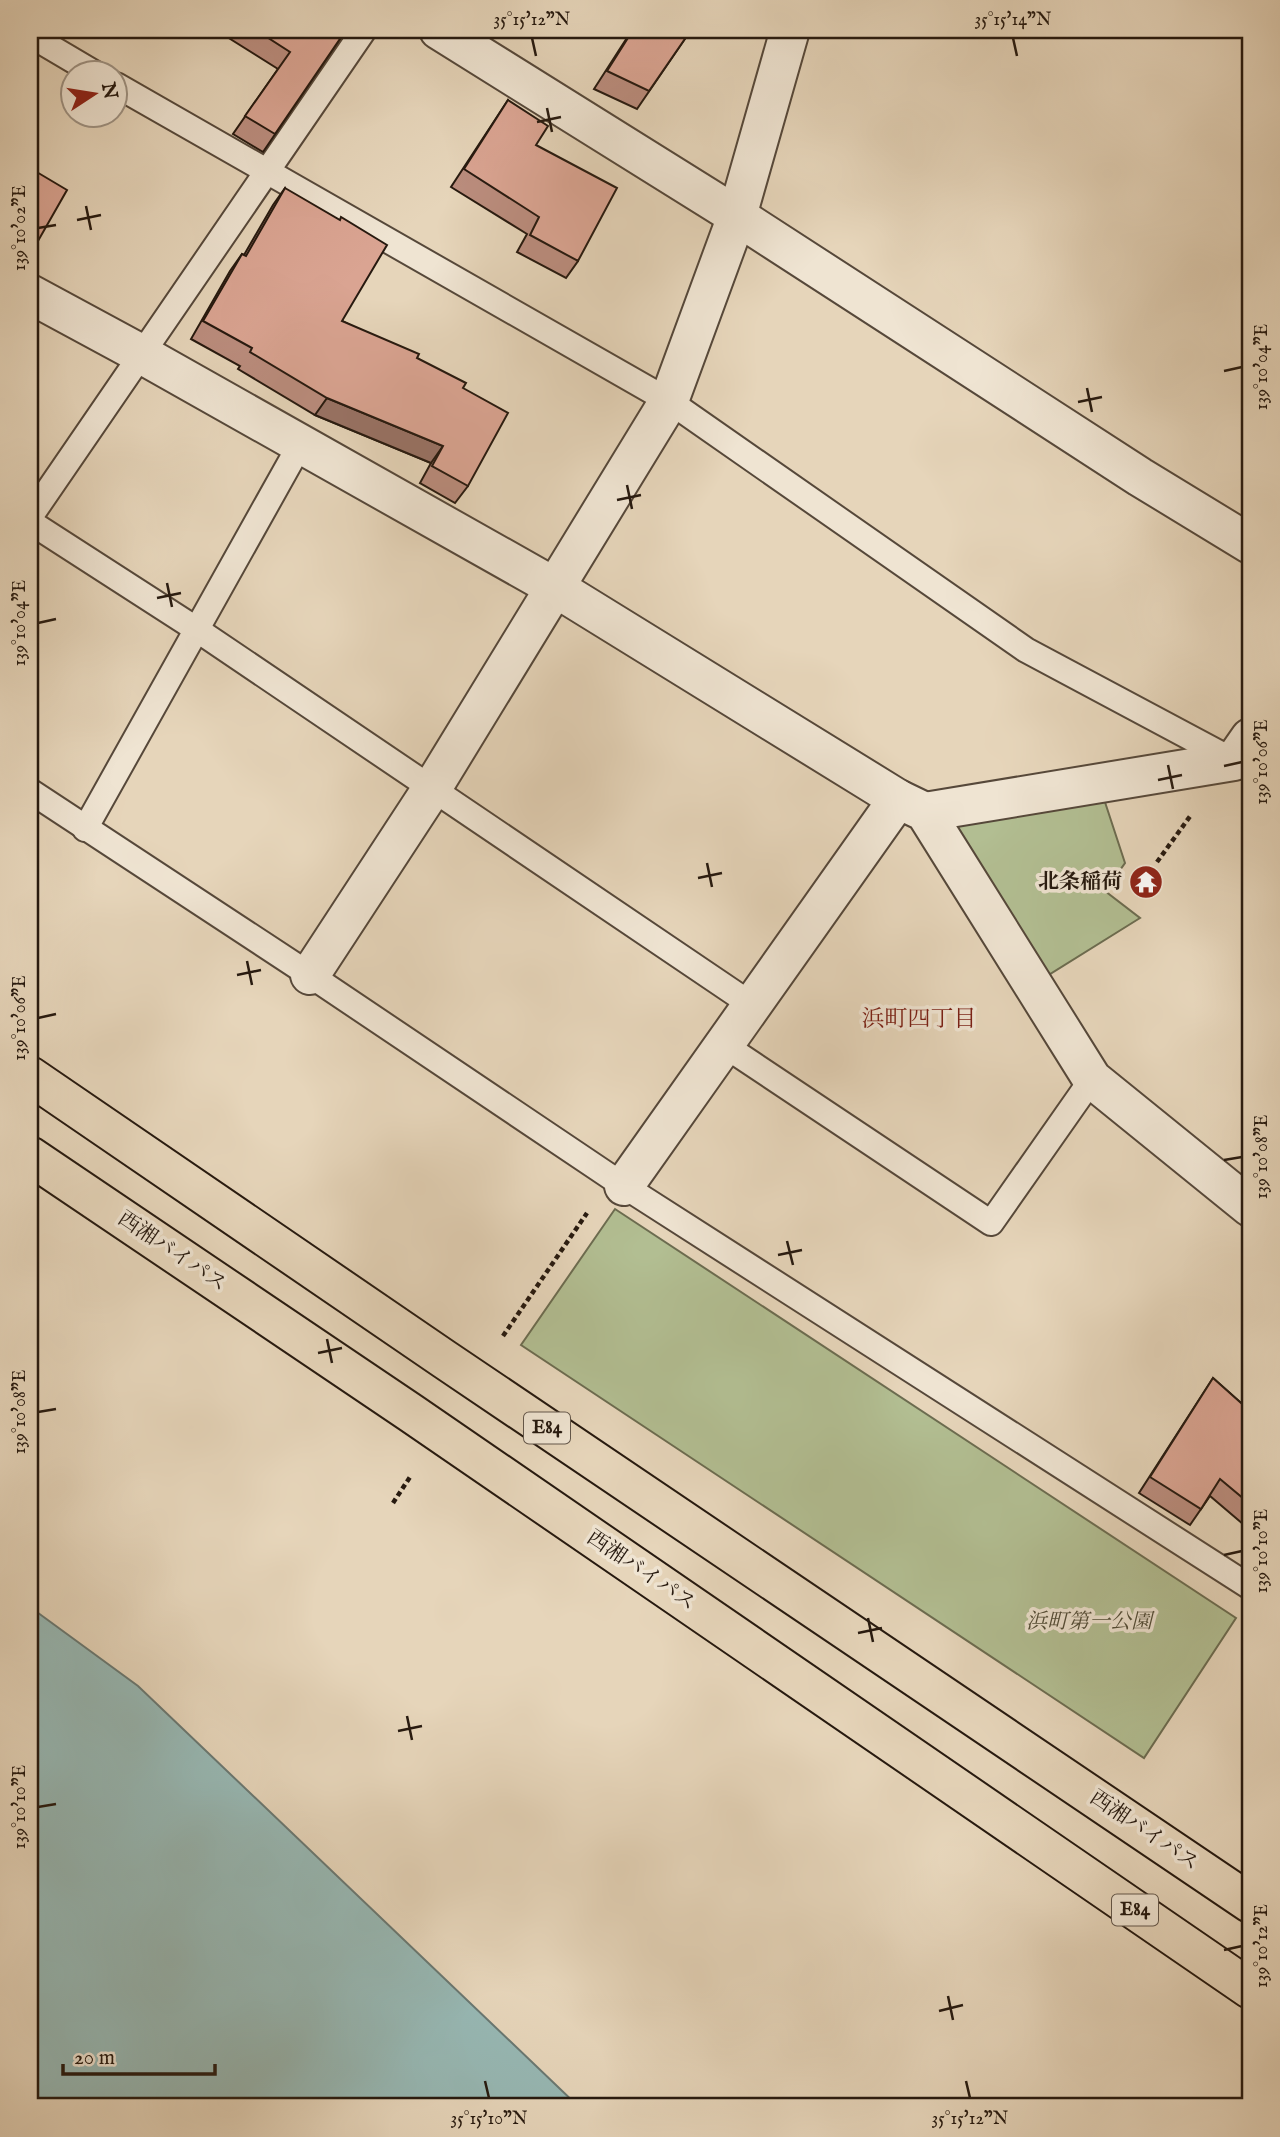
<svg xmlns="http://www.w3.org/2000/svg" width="1280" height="2137" font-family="'IM FELL English','Noto Serif JP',serif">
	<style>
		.green { fill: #b2be92; stroke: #6c6c50; stroke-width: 2 }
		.water { fill: #97b8b4; stroke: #6a7872; stroke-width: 2 }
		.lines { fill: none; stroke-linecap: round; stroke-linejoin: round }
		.service-casing { stroke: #56483a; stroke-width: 28 }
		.minor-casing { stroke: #56483a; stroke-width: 42 }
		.tertiary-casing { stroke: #56483a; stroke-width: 42 }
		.motorway-casing { stroke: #26190f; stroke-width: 42 }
		.path { stroke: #26190f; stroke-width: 4.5; stroke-dasharray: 5 3.5; stroke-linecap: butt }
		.service { stroke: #efe4d2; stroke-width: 24 }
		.minor { stroke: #efe4d2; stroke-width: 38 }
		.tertiary { stroke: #efe4d2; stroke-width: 38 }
		.motorway { stroke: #e6d5ba; stroke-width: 38 }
		.wall { fill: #bb8d7e; stroke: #26190f; stroke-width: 2 }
		.shaded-wall { fill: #997366; stroke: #26190f; stroke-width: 2 }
		.building { fill: #daa492; stroke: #26190f; stroke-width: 2 }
		.ticks { fill: none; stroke: #26190f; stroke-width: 2.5 }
		.labels { text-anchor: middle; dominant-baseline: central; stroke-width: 7; stroke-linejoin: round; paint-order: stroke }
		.shield { fill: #efe4d2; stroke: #62564a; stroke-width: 2 }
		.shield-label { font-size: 19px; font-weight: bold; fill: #26190f }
		.poi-label { font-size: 21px; font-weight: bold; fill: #26190f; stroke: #efe4d2; text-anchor: end }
		.street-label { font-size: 21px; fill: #26190f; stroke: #efe4d2 }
		.park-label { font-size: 21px; font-style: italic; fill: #504b36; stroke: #efe4d2 }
		.neighbourhood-label { font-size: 23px; fill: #7a1f14; stroke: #efe4d2 }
		.neatline { fill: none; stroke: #26190f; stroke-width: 2.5 }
		.ticks-label { font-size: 18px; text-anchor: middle; fill: #26190f }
	</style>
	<rect width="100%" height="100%" fill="#e6d5ba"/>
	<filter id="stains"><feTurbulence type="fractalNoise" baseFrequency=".00286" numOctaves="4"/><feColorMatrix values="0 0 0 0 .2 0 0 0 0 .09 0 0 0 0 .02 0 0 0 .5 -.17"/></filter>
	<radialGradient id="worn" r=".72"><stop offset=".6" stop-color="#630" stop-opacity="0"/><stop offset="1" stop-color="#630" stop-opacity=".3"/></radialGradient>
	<g class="green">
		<polygon points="1102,793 1125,863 1105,891 1140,918 1042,979 943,820"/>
		<polygon points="615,1209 1236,1618 1144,1758 521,1345"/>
	</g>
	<polygon class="water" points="30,1607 138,1686 579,2107 30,2107"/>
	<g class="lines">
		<g class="service-casing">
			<g id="service">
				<polyline points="30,35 96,74"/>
				<polyline points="116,85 669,401 1026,650 1234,761"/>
				<polyline points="30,517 364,30"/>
				<polyline points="30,522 196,629 752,1005"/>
				<polyline points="30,791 310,975 624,1186 1250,1587"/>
				<polyline points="85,829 301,443"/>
				<polyline points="724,1045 991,1223 1092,1079"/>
			</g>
		</g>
		<g class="minor-casing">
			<g id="minor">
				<polyline points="439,30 737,216 1140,477 1250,544"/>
				<polyline points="925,812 1234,761 1250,738"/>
				<polyline points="624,1186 898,799"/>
			</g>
		</g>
		<g class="tertiary-casing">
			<g id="tertiary">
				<polyline points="30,294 141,354 556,588 898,799 925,812 1092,1079 1250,1207"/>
				<polyline points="310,975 431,790 669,401 737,216 790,30"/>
			</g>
		</g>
		<g class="motorway-casing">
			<g id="motorway">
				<polyline points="30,1076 444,1359 1250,1903"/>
				<polyline points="30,1156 411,1413 1250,1989"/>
			</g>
		</g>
		<g class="path">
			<polyline points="1157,862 1191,815"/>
			<polyline points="503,1336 587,1213"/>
			<polyline points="393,1503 410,1477"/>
		</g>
		<use href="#service" class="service"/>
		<use href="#minor" class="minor"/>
		<use href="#tertiary" class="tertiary"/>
		<use href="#motorway" class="motorway"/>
	</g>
	<g class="wall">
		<polygon points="216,30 346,30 263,152 233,134 278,69"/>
		<polygon points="632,30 691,30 637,109 594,89"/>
		<polygon points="508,100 536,145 578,261 566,278 517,252 527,234 451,187"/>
		<polygon points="285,188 342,321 417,358 463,388 468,486 455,503 420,483 431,463 315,415 238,369 240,366 191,339 230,271 242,254 244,255 273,205"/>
		<polygon points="1213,1378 1250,1411 1250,1530 1210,1496 1190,1525 1139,1493"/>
	</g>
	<polygon class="shaded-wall" points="327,398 443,446 431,463 315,415"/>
	<g class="building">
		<polygon points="256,30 346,30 275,134 245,116 290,52"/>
		<polygon points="633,30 691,30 649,91 607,71"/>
		<polygon points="508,100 548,126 536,145 617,188 578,261 530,235 539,217 464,169"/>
		<polygon points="30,168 67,190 34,248 30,246"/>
		<polygon points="285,188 340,220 341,217 387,245 342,321 419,354 417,358 466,383 463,388 508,413 468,486 432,466 443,446 327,398 250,352 252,348 203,321 242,254 246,256"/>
		<polygon points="1213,1378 1250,1411 1250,1504 1220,1479 1201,1509 1150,1477"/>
	</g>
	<path class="ticks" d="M532,38L536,56M1013,38L1017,56M547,108L552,132M537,122L561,117M86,206L91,230M77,220L101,215M38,228L56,225M1224,371L1242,367M1087,388L1092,412M1078,402L1102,397M627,485L632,509M617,500L641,495M167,583L172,607M157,598L181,593M38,623L56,619M1168,765L1173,789M1224,766L1242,762M1158,780L1182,775M707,863L712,887M698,878L722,873M247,961L252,985M237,975L261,970M38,1018L56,1014M1224,1160L1242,1157M787,1241L793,1265M778,1255L802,1250M327,1339L332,1363M318,1353L342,1348M38,1412L56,1409M1224,1555L1242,1551M868,1618L873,1642M858,1633L882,1628M407,1716L412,1740M398,1731L422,1726M38,1807L56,1804M1224,1950L1242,1946M948,1996L953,2020M939,2011L963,2005M485,2081L489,2098M966,2081L970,2098"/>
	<defs>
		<g id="temple-disc" transform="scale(1.75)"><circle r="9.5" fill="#8f2418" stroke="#efe4d2"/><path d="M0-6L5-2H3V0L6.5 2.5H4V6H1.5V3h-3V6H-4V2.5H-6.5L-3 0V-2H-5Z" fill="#fff"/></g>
	</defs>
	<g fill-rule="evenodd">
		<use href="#temple-disc" x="1146" y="882"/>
	</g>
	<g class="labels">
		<g class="shield">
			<rect x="524" y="1412.5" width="46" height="31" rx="5"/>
			<rect x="1112" y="1894.5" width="46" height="31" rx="5"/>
		</g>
		<g class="shield-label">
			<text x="547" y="1428">E84</text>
			<text x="1135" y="1910">E84</text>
		</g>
		<g class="poi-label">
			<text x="1122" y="882">北条稲荷</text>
		</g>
		<g class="street-label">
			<text transform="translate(172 1252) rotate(34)">西湘バイパス</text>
			<text transform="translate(641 1571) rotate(34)">西湘バイパス</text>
			<text transform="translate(1144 1831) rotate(34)">西湘バイパス</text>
		</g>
		<g class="park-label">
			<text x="1089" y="1622">浜町第一公園</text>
		</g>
		<g class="neighbourhood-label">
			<text x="919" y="1019">浜町四丁目</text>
		</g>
	</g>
	<rect width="1280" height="2137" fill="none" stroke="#e6d5ba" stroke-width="77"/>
	<g transform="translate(94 94) rotate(78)"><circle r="33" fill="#efe4d2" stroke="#9f9384" stroke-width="2"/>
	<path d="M0-5L12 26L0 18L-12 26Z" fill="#8f2418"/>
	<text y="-10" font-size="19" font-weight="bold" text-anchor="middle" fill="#26190f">N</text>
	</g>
	<path d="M63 2064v10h152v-10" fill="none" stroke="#26190f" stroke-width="3.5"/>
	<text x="74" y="2064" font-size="21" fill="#26190f" stroke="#efe4d2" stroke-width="5" paint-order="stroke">20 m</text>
	<rect x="38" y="38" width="1204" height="2060" class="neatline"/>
	<g class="ticks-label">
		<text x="532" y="25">35°15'12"N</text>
		<text x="1013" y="25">35°15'14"N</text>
		<text transform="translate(19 228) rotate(-90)" y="6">139°10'02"E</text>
		<text transform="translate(1261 367) rotate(-90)" y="6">139°10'04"E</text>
		<text transform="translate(19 623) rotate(-90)" y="6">139°10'04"E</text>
		<text transform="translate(1261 762) rotate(-90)" y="6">139°10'06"E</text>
		<text transform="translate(19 1018) rotate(-90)" y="6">139°10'06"E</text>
		<text transform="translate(1261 1157) rotate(-90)" y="6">139°10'08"E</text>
		<text transform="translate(19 1412) rotate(-90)" y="6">139°10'08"E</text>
		<text transform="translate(1261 1551) rotate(-90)" y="6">139°10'10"E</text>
		<text transform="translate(19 1807) rotate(-90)" y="6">139°10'10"E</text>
		<text transform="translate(1261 1946) rotate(-90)" y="6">139°10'12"E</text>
		<text x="489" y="2124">35°15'10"N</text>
		<text x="970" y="2124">35°15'12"N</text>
	</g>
	<rect width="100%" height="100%" filter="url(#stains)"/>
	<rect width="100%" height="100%" fill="url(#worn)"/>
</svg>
